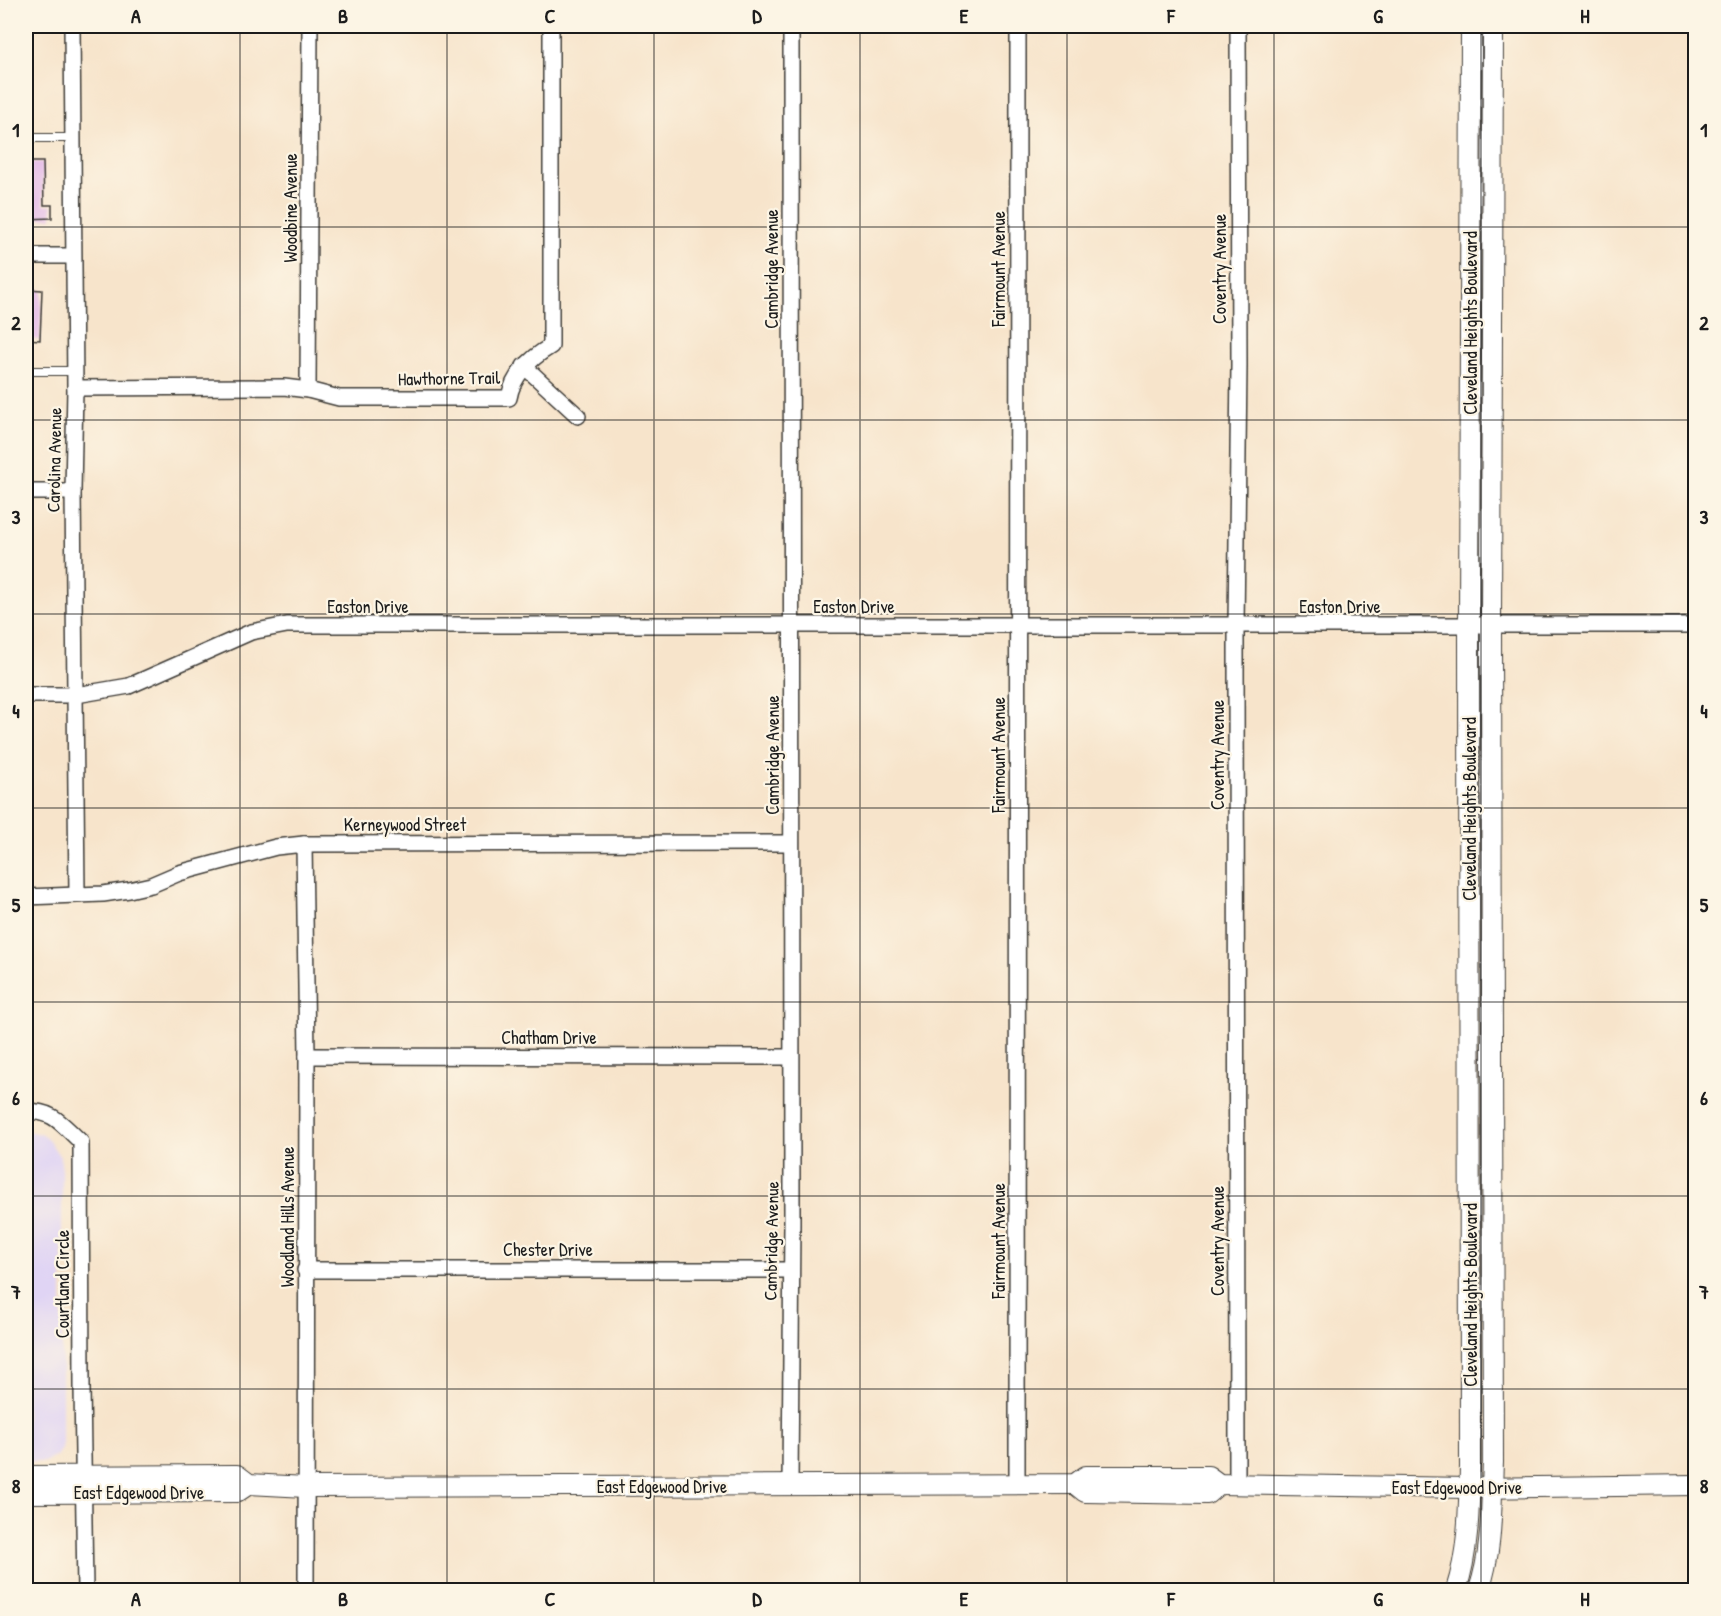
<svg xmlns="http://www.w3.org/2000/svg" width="1721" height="1616" font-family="'Patrick Hand',sans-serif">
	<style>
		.built { fill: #e0d4f4 }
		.building { fill: #deabe9 }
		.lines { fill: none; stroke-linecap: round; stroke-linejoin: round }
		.service-casing { stroke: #3d3a36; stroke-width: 10 }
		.minor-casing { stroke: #3d3a36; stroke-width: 18 }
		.tertiary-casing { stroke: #3d3a36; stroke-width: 22 }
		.service { stroke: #fff; stroke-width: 8 }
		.minor { stroke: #fff; stroke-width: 15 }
		.tertiary { stroke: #fff; stroke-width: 20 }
		.grid { fill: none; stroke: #1c1c1c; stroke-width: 1.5; stroke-opacity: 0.55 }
		.labels { text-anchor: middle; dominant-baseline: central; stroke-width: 4.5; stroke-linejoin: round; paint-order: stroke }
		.street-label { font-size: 18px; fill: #1c1c1c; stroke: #fcf5e5 }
		.neatline { fill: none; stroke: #1c1c1c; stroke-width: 2 }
		.grid-label { font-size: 20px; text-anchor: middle; font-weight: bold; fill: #1c1c1c }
	</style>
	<rect width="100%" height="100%" fill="#fcf5e5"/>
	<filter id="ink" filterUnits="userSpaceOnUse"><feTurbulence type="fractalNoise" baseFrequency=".0167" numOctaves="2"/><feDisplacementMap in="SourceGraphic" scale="12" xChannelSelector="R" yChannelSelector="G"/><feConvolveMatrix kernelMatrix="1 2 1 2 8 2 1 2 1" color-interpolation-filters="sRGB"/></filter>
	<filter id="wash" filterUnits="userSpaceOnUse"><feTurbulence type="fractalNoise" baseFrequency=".008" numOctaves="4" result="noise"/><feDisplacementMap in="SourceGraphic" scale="24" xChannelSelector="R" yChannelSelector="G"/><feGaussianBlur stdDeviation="1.35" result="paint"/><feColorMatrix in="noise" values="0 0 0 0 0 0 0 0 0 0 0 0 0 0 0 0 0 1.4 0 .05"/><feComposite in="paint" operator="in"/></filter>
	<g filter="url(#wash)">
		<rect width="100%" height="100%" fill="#f7e4cb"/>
		<polygon class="built" points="26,1131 41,1134 50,1142 60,1157 62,1171 62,1447 57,1456 44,1462 26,1462"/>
		<g id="blocks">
			<g class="building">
				<polygon points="26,162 43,162 44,205 52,205 52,218 26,219"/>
				<polygon points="26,289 42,290 40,340 26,339"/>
			</g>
		</g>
	</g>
	<g filter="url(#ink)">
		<use href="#blocks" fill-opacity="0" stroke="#3d3a36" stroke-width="1.5"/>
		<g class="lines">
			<g class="service-casing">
				<g id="service">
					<polyline points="26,138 72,138"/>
					<polyline points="26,371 75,371"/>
				</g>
			</g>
			<g class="minor-casing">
				<g id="minor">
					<polyline points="72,26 75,388 73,492 77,894"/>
					<polyline points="26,256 73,256"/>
					<polyline points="524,366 578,416"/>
					<path d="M75,388L284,387L308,390L339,398H509C513,374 531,358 551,346V26"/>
					<polyline points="308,390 310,26"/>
					<polyline points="26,492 73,492"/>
					<polyline points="26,695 76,695 129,686 251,632 287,625 1696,625"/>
					<polyline points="304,844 307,1056 306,1590"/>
					<polyline points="26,897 103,894 129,890 151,885 179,873 276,847 304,844 791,843"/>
					<polyline points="307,1056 791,1057"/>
					<path d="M26,1111C55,1111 61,1124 81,1142L82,1387L85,1590"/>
					<polyline points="305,1270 790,1270"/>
					<polyline points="1017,1484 1018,26"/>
					<polyline points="1237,1484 1236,626 1239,365 1238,26"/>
					<polyline points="790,1485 792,1222 791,26"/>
				</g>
			</g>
			<g class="tertiary-casing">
				<g id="tertiary">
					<polyline points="26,1476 237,1475 249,1484 306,1487 1075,1484 1086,1476 1208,1476 1219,1484 1469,1488 1696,1485"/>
					<polyline points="1075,1484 1085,1492 1207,1494 1219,1484"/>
					<polyline points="26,1493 237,1492 249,1484"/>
					<path d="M1456,1590C1469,1550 1469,1508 1470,1466L1469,625L1471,26"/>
					<path d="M1479,1590C1493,1549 1491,1505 1493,1462L1491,625L1493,26"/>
				</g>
			</g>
			<use href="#service" class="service"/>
			<use href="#minor" class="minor"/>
			<use href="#tertiary" class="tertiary"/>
		</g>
	</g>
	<path class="grid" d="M240,26V1590M447,26V1590M654,26V1590M860,26V1590M1067,26V1590M1274,26V1590M1481,26V1590M26,227H1696M26,420H1696M26,614H1696M26,808H1696M26,1002H1696M26,1196H1696M26,1389H1696"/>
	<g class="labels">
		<g class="street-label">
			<text transform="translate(290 208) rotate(-90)">Woodbine Avenue</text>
			<text transform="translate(771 269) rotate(-90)">Cambridge Avenue</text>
			<text transform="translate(998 269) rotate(-90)">Fairmount Avenue</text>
			<text transform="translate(1219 269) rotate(-90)">Coventry Avenue</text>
			<text transform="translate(1470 323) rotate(-90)">Cleveland Heights Boulevard</text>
			<text transform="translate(449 378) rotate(-1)">Hawthorne Trail</text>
			<text transform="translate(54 460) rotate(-89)">Carolina Avenue</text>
			<text x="368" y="606">Easton Drive</text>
			<text x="854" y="606">Easton Drive</text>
			<text x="1340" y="606">Easton Drive</text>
			<text transform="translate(772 755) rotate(-90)">Cambridge Avenue</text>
			<text transform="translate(998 755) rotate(-90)">Fairmount Avenue</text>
			<text transform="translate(1217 755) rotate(-90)">Coventry Avenue</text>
			<text transform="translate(1469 809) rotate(-90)">Cleveland Heights Boulevard</text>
			<text x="405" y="824">Kerneywood Street</text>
			<text x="549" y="1037">Chatham Drive</text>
			<text transform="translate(287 1217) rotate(-90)">Woodland Hills Avenue</text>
			<text transform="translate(771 1241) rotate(-89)">Cambridge Avenue</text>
			<text transform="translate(998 1241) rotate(-90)">Fairmount Avenue</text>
			<text transform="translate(1217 1241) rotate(-90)">Coventry Avenue</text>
			<text x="548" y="1249">Chester Drive</text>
			<text transform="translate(62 1284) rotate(-90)">Courtland Circle</text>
			<text transform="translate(1470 1295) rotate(-90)">Cleveland Heights Boulevard</text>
			<text x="662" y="1486">East Edgewood Drive</text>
			<text x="1457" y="1487">East Edgewood Drive</text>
			<text x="139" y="1492">East Edgewood Drive</text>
		</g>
	</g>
	<rect width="1721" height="1616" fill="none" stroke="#fcf5e5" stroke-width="66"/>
	<rect x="33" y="33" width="1655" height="1550" class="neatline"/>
	<g class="grid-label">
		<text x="136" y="23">A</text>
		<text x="343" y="23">B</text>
		<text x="550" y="23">C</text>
		<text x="757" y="23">D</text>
		<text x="964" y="23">E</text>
		<text x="1171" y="23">F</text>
		<text x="1378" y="23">G</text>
		<text x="1585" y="23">H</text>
		<text x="16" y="137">1</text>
		<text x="1704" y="137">1</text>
		<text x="16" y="330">2</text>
		<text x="1704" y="330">2</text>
		<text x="16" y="524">3</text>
		<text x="1704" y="524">3</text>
		<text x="16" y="718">4</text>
		<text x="1704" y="718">4</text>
		<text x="16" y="912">5</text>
		<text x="1704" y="912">5</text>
		<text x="16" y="1105">6</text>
		<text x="1704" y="1105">6</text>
		<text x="16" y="1299">7</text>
		<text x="1704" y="1299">7</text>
		<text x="16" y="1493">8</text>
		<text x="1704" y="1493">8</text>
		<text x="136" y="1606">A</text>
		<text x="343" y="1606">B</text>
		<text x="550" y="1606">C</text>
		<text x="757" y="1606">D</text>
		<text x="964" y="1606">E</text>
		<text x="1171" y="1606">F</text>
		<text x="1378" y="1606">G</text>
		<text x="1585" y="1606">H</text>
	</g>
</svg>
